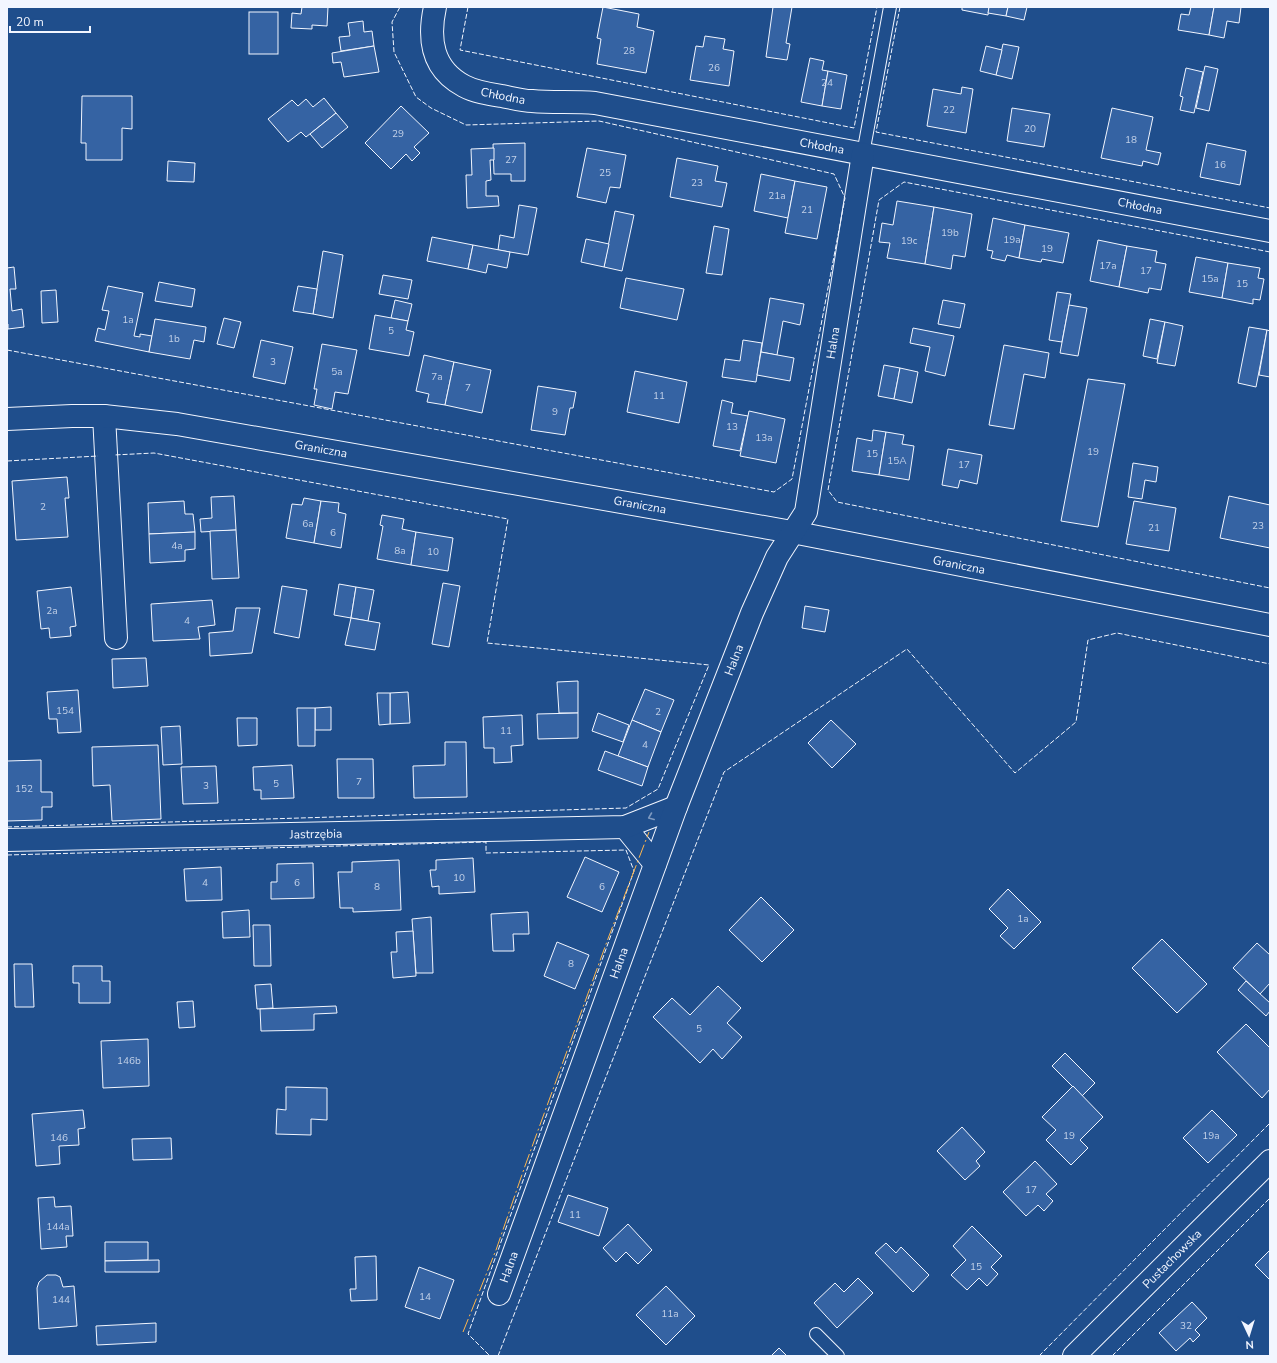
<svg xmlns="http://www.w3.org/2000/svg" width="1277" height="1363" font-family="'Nunito Sans',sans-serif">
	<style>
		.building { fill: #3563a3; stroke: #f2f6ff }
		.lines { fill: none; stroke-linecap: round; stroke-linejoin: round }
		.lane-casing { stroke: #f2f6ff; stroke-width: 14 }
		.street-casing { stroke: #f2f6ff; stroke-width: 24 }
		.secondary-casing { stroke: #f2f6ff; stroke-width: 24 }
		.lane { stroke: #1f4e8c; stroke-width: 12 }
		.street { stroke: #1f4e8c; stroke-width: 22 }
		.secondary { stroke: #1f4e8c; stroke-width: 22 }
		.fence { stroke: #f2f6ff; stroke-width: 1; stroke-dasharray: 5 2; stroke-linecap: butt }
		.power { stroke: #ffb74d; stroke-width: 1; stroke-dasharray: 14 3 2 3; stroke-linecap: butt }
		.oneway { stroke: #7e9ac0 }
		.labels { text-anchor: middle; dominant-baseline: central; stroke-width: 3; stroke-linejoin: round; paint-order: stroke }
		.number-label { font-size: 10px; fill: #c3d1e8 }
		.street-label { font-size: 12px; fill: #f2f6ff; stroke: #1f4e8c }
	</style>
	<rect width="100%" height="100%" fill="#1f4e8c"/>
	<g class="building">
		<polygon points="302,7 328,7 327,26 312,25 312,29 291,28 292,13 301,14"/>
		<polygon points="603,7 639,14 637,27 654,31 646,73 597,64 601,39 597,38"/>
		<polygon points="773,7 792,7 786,43 790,44 787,60 766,57"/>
		<polygon points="962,7 989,7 988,15 962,10"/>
		<polygon points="989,7 1008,7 1006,16 988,13"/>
		<polygon points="1008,7 1027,7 1024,20 1006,16"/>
		<polygon points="1191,7 1214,7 1209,35 1178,30 1181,14 1189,15"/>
		<polygon points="1214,7 1241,7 1239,23 1227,21 1224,38 1209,35"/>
		<rect x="249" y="12" width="29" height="42"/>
		<polygon points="363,21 364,32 372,31 374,46 341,51 339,37 350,36 348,23"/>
		<polygon points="705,36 725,39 723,49 734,51 729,86 690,80 696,46 703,47"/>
		<polygon points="1003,44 1019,47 1012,79 996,75"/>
		<polygon points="374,46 379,72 344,77 341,62 333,63 332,53"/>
		<polygon points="986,46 1002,50 996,75 980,71"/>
		<polygon points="810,58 824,61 822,70 828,71 822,106 801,102"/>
		<polygon points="1205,66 1218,69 1209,111 1196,108"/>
		<polygon points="1186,68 1203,72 1194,113 1180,110 1183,97 1180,96"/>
		<polygon points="828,71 847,75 841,109 822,106"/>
		<polygon points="962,87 973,89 966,133 927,126 933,89 961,94"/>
		<polygon points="82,96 132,96 132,129 122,128 122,160 86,160 86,143 81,143"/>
		<polygon points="324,98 336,113 306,137 301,132 288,142 268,119 292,100 298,106 306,99 313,107"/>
		<polygon points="401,106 429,133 414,147 420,153 412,161 406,154 391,169 365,143"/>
		<polygon points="1012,108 1050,114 1044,147 1007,141"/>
		<polygon points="1112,108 1153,117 1146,150 1161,153 1158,165 1143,161 1142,166 1101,158"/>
		<polygon points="336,113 348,127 322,148 310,134"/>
		<polygon points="525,143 525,181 511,181 511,174 494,174 493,144"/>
		<polygon points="1207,143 1246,151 1240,185 1200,177"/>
		<polygon points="494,148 494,160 490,160 491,180 486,181 486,196 498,196 499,206 467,208 466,175 472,175 471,149"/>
		<polygon points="587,148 626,155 620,188 610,187 606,203 577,197"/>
		<polygon points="677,158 718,166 715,181 727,183 722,207 670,197"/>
		<polygon points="168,161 195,163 194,182 167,181"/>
		<polygon points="761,174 795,181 788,218 754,211"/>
		<polygon points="795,181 827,187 817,239 785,233"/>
		<polygon points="897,201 934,207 925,264 887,258 890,243 879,242 882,223 893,225"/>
		<polygon points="519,205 537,208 528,255 498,250 500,235 514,238"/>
		<polygon points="934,207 972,214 965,257 953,255 951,269 925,264"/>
		<polygon points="615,211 634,215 622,271 604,267"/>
		<polygon points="993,218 1025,225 1019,258 1007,255 1005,261 991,258 993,251 987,250"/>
		<polygon points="1025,225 1069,233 1063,263 1042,259 1041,262 1019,258"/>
		<polygon points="714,226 729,229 722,275 706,273"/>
		<polygon points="432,237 473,245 468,269 427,261"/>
		<polygon points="586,239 609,244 604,267 581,262"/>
		<polygon points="1098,240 1127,246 1119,287 1090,281"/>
		<polygon points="473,245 510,252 507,268 488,264 486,273 468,269"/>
		<polygon points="1127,246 1157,251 1155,262 1166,264 1161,290 1149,288 1148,293 1119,287"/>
		<polygon points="323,251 343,255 333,318 313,314"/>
		<polygon points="1196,257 1228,263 1222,298 1189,292"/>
		<polygon points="1228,263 1260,268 1258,278 1264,279 1260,300 1253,299 1253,304 1222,298"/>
		<polygon points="14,267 16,289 10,289 12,311 22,309 24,327 8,329 8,324 7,324 7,268"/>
		<polygon points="383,275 412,280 408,299 379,294"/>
		<polygon points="626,278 684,289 677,320 620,308"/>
		<polygon points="159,282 195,289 192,307 155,301"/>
		<polygon points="108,286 143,293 134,336 140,337 140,334 152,336 149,352 95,341 98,328 105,330 109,311 102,310"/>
		<polygon points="298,286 317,289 313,314 293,311"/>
		<polygon points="56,290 58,322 42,323 41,291"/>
		<polygon points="1057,292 1071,294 1062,342 1049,340"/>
		<polygon points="770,298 804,304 800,325 783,321 777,355 761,352"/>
		<polygon points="395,300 412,304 408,321 391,318"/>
		<polygon points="943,300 965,304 960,328 938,324"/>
		<polygon points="1069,305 1087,308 1078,356 1060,353"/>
		<polygon points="375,315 408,321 406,330 414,332 409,356 369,349"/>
		<polygon points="224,318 241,322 234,348 217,344"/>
		<polygon points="155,319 206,327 204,342 194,340 190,359 149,352"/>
		<polygon points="1150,319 1165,322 1157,359 1143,356"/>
		<polygon points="1165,322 1183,326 1175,366 1157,363"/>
		<polygon points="1249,327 1267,330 1256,387 1238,383"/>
		<polygon points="913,328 954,336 945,376 925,371 930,347 910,343"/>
		<polygon points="1267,330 1270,331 1270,377 1259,375"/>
		<polygon points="261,340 293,347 285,384 253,377"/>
		<polygon points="743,340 762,343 756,382 722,377 725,359 740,361"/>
		<polygon points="322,344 357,350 348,394 335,392 332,409 314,405 317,389 314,389"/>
		<polygon points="1004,345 1049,353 1045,378 1024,374 1014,429 989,425"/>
		<polygon points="761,352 794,358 790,381 757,375"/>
		<polygon points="424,355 454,362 445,405 427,402 429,394 416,391"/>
		<polygon points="454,362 491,370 482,413 445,405"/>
		<polygon points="884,365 900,368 894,399 878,396"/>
		<polygon points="900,368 918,372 912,403 894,399"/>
		<polygon points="635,371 687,382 679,423 627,412"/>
		<polygon points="1088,379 1125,384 1098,527 1061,521"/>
		<polygon points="538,386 576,392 573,408 570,408 565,435 531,430"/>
		<polygon points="722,400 733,403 731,413 748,416 740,451 713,446"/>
		<polygon points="749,411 785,419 776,463 740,456"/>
		<polygon points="873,430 886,432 879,475 852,471 857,438 872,441"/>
		<polygon points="886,432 904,435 902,444 914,446 909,480 879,475"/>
		<polygon points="948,449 982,455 977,484 960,480 958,488 942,485"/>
		<polygon points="1133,463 1158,467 1156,482 1145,480 1142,499 1128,497"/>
		<polygon points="67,477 69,498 65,498 68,537 16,540 12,481"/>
		<polygon points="234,496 236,530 201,532 200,519 212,518 211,497"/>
		<polygon points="1229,496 1270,505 1270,548 1220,538"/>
		<polygon points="304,498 321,501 314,543 286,538 292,504 302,505"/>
		<polygon points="184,501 185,514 193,514 195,532 149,534 148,503"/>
		<polygon points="321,501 339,503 338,512 346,514 341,548 314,543"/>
		<polygon points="1134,501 1176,508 1169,551 1126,544"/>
		<polygon points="382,515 404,519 402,529 416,532 411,565 377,559 383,526 380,525"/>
		<polygon points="236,530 239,578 212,579 210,531"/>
		<polygon points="195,532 195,549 185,550 185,561 150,563 149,534"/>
		<polygon points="416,532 453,538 448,571 411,565"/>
		<polygon points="443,583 460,586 449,647 432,644"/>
		<polygon points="339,584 356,587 351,618 334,615"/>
		<polygon points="282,586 307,590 299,638 274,633"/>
		<polygon points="71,587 76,626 70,627 71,636 50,638 49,628 41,629 37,591"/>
		<polygon points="356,587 374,590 368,621 351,618"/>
		<polygon points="212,600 215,625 198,627 200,639 153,641 151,604"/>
		<polygon points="805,606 829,610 825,632 802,628"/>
		<polygon points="236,608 260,608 252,653 210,656 209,633 233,631"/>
		<polygon points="351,618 380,623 375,650 345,645"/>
		<polygon points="146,658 148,686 113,688 112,659"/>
		<polygon points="578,681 578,713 559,713 557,682"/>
		<polygon points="645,689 674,700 661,732 632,720"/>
		<polygon points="78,690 81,732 58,733 57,719 49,719 47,692"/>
		<polygon points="408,692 410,723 390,724 390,693"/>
		<polygon points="377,693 390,693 390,724 379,725"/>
		<polygon points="331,707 331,730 315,730 315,708"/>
		<polygon points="297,708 315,708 315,746 298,746"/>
		<polygon points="578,713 578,738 538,739 537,714"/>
		<polygon points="598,713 629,725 623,742 592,731"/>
		<polygon points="522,715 523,745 511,746 512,762 494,763 494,748 484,748 483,717"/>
		<polygon points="237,718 257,718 257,745 238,746"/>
		<polygon points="632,720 661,732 648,767 618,756"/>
		<polygon points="831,720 856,744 832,768 808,743"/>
		<polygon points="180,726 182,764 163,765 161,727"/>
		<polygon points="445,742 466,742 467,797 414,798 413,766 445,765"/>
		<polygon points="158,745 161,819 112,821 110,785 93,786 92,747"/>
		<polygon points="605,751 648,767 642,786 598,770"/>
		<polygon points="337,759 373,759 374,798 338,798"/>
		<polygon points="41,760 41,792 52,792 52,807 42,807 42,820 7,821 7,761"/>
		<polygon points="292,765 294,798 261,799 261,790 254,790 253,767"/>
		<polygon points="216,766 218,803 183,804 181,767"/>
		<polygon points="585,857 619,872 602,912 567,897"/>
		<polygon points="473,858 475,892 439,894 439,886 432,887 430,870 436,870 436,860"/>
		<polygon points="399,860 401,910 353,912 353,908 340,908 338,872 352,872 352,862"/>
		<polygon points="313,863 314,898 271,899 271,882 277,882 277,864"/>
		<polygon points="221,867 222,900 186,901 184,869"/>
		<polygon points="1008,889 1041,922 1014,949 1000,936 1008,928 989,909"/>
		<polygon points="761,897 794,930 762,962 729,930"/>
		<polygon points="249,910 250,937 223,938 222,912"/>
		<polygon points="528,912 529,934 513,934 514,951 493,951 491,914"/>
		<polygon points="431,917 433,973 416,973 412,919"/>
		<polygon points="253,925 270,925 271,966 254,966"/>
		<polygon points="413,931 416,976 393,978 391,952 397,952 396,932"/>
		<polygon points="1162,939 1207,984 1177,1013 1132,968"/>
		<polygon points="557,942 589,955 575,989 544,976"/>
		<polygon points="1257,943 1270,955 1270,983 1260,994 1233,968"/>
		<polygon points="14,964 32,964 34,1007 15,1007"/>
		<polygon points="73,966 102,966 102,981 110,981 110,1003 79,1003 79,983 73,983"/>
		<polygon points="1246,981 1270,1003 1270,1011 1266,1016 1238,990"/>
		<polygon points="271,984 273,1008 257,1009 255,985"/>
		<polygon points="718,986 741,1008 727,1023 742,1037 722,1059 713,1049 700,1063 653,1017 672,998 690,1015"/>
		<polygon points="193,1001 195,1027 179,1028 177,1002"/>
		<polygon points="336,1006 337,1013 314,1014 314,1030 261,1031 260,1009"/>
		<polygon points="1246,1024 1270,1048 1270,1089 1262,1098 1217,1052"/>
		<polygon points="148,1039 149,1086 103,1088 101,1041"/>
		<polygon points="1065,1053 1095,1083 1082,1096 1052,1066"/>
		<polygon points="1073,1086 1103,1117 1080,1140 1088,1148 1071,1165 1046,1140 1056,1130 1042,1117"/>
		<polygon points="286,1087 327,1088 327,1120 311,1119 311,1135 276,1134 277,1109 286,1110"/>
		<polygon points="83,1110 85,1128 78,1129 79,1145 59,1146 60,1164 36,1166 32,1114"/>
		<polygon points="1212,1110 1237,1135 1208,1163 1183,1138"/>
		<polygon points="962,1127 985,1152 976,1161 980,1166 965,1180 937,1151"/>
		<polygon points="171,1138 172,1159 133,1160 132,1139"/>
		<polygon points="1035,1161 1057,1184 1046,1194 1053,1201 1044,1211 1038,1205 1026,1216 1003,1192"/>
		<polygon points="568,1195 608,1208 599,1236 558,1222"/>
		<polygon points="54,1197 55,1207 71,1206 73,1236 66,1236 67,1247 41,1249 38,1198"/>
		<polygon points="628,1224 652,1250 638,1264 626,1252 616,1262 603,1248"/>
		<polygon points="972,1226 1002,1256 991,1267 998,1274 987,1286 979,1278 967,1290 951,1275 966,1260 953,1246"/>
		<polygon points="105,1242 148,1242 148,1260 105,1261"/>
		<polygon points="886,1243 896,1253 901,1247 929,1275 913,1292 875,1253"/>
		<polygon points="1270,1250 1270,1280 1255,1265"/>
		<polygon points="376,1256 377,1300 351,1301 350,1289 356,1289 355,1257"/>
		<polygon points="159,1260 159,1272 105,1272 105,1261"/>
		<polygon points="419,1267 454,1280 440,1319 405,1307"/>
		<polygon points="47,1275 56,1275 60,1277 63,1287 74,1286 77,1326 39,1329 37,1288 39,1282"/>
		<polygon points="858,1278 873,1293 837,1328 814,1303 835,1283 844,1292"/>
		<polygon points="666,1286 695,1316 666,1345 636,1315"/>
		<polygon points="1192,1302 1207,1318 1195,1330 1200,1335 1193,1342 1190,1338 1176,1351 1159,1333"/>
		<polygon points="156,1323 156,1342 97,1345 96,1326"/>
		<polygon points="779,1348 787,1356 771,1356"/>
	</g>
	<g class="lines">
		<g class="lane-casing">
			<g id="lane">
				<polyline points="863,154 890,7"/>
				<polyline points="816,1334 838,1356"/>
			</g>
		</g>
		<g class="street-casing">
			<g id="street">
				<path d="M435,7C428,39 432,69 464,86C475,92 489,94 502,96C512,98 522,101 532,101C553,103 574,101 595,103L1270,231"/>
				<polyline points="104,416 116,638"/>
				<polyline points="7,419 72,416 104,416 177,424 792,532 1270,625"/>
				<polyline points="625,827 655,864"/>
				<polyline points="7,840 625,827 676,807"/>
				<polyline points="499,1294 676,807 752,613 777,557 806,512 863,154"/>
			</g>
		</g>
		<g class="secondary-casing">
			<polyline id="secondary" points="1074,1356 1270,1161"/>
		</g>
		<use href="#lane" class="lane"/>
		<use href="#street" class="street"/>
		<use href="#secondary" class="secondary"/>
		<g class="fence">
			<polyline points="468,7 460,50 854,128 877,7"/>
			<polyline points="900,7 876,132 1270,208"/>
			<polyline points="1270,252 904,182 879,200 828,490 837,502 1270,588"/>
			<polyline points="7,350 774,492 792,479 845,198 834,174 599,121 466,125 431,108 416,97 394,52 392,22 400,7"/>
			<polyline points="7,461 98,456"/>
			<polyline points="7,827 626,808 658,789 709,665 487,643 508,519 154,453 114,455"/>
			<polyline points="7,855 486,842 486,853 626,850 634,871 468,1334 490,1356"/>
			<polyline points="498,1356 724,772 907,649 1015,773 1076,722 1088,640 1117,633 1270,664"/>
			<polyline points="1039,1356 1270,1123"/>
			<polyline points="1112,1356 1270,1198"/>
		</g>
		<polyline class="power" points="463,1332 496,1250 525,1166 609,936 649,832"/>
	</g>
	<defs><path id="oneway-chevron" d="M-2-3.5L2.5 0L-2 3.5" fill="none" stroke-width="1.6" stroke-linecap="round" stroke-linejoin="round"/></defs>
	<use class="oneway" href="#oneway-chevron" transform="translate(651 817) rotate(158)"/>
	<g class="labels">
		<g class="number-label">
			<text x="629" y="51">28</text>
			<text x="714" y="68">26</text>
			<text x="827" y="83">24</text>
			<text x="949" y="110">22</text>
			<text x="1030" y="129">20</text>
			<text x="398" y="134">29</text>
			<text x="1131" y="140">18</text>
			<text x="511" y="160">27</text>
			<text x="1220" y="165">16</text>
			<text x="605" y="173">25</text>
			<text x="697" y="183">23</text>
			<text x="777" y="196">21a</text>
			<text x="807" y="210">21</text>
			<text x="950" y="233">19b</text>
			<text x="1012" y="240">19a</text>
			<text x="909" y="241">19c</text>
			<text x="1047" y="249">19</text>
			<text x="1108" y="266">17a</text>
			<text x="1146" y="271">17</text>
			<text x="1210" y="279">15a</text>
			<text x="1242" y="284">15</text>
			<text x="128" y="320">1a</text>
			<text x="391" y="331">5</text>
			<text x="174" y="339">1b</text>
			<text x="273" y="362">3</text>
			<text x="337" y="372">5a</text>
			<text x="437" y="377">7a</text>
			<text x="468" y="388">7</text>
			<text x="659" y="396">11</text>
			<text x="555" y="412">9</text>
			<text x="732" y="427">13</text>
			<text x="764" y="438">13a</text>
			<text x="1093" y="452">19</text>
			<text x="872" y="454">15</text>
			<text x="897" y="461">15A</text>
			<text x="964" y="465">17</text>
			<text x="43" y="507">2</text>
			<text x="308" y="524">6a</text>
			<text x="1258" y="526">23</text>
			<text x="1154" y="528">21</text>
			<text x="333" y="533">6</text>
			<text x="177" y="546">4a</text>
			<text x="400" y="551">8a</text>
			<text x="433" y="552">10</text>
			<text x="52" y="611">2a</text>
			<text x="187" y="621">4</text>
			<text x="65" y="711">154</text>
			<text x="658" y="712">2</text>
			<text x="506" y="731">11</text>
			<text x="645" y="745">4</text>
			<text x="359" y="782">7</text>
			<text x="276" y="784">5</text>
			<text x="206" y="786">3</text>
			<text x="24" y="789">152</text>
			<text x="459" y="878">10</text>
			<text x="205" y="883">4</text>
			<text x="297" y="883">6</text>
			<text x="377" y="887">8</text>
			<text x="602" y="887">6</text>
			<text x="1023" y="919">1a</text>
			<text x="571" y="964">8</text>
			<text x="699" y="1029">5</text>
			<text x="129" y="1061">146b</text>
			<text x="1069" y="1136">19</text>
			<text x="1211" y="1136">19a</text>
			<text x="59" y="1138">146</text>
			<text x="1031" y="1190">17</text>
			<text x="575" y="1215">11</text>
			<text x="58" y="1227">144a</text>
			<text x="976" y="1267">15</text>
			<text x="425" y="1297">14</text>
			<text x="61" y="1300">144</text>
			<text x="670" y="1314">11a</text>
			<text x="1186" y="1326">32</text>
		</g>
		<g class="street-label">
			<text transform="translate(503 96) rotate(11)">Chłodna</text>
			<text transform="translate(822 146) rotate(10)">Chłodna</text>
			<text transform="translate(1140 206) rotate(11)">Chłodna</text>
			<text transform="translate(833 343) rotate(-81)">Halna</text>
			<text transform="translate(321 449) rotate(10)">Graniczna</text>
			<text transform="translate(640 505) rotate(10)">Graniczna</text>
			<text transform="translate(959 565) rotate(11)">Graniczna</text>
			<text transform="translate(734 660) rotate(-69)">Halna</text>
			<text transform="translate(316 834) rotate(-1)">Jastrzębia</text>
			<text transform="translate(619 963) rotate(-70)">Halna</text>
			<text transform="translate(1172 1259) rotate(-45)">Pustachowska</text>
			<text transform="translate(509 1267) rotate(-70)">Halna</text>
		</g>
	</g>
	<rect width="1277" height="1363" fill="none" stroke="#f2f6ff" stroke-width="16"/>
	<g transform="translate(1249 1335) rotate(176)" stroke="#1f4e8c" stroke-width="3" paint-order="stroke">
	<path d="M0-3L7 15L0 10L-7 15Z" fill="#f2f6ff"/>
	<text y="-6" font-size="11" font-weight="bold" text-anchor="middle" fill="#f2f6ff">N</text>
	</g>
	<path d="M10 26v6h80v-6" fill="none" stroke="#f2f6ff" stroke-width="2"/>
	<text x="16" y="26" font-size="12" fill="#f2f6ff" stroke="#1f4e8c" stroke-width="3" paint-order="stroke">20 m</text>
</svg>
